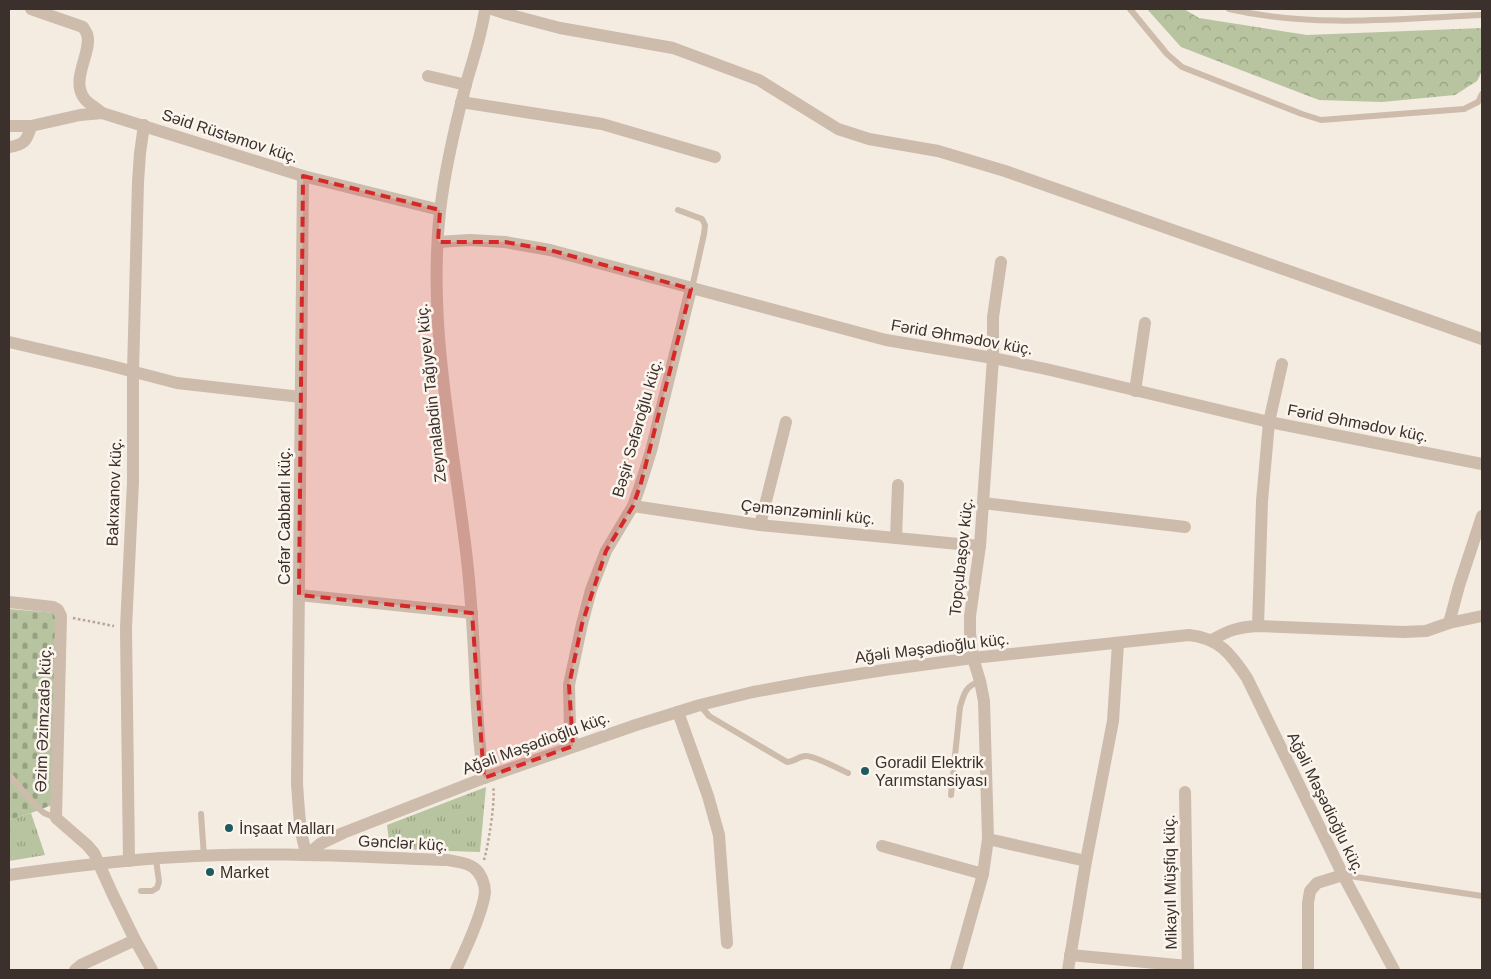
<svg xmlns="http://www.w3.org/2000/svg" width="1491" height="979" font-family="Helvetica,sans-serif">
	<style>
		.grass { fill: url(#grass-tufts) }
		.forest { fill: url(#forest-crowns) }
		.cemetery { fill: url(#cemetery-stones) }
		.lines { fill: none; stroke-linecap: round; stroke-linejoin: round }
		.path { stroke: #b9a596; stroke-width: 2.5; stroke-dasharray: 2.5 2.5; stroke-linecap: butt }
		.service { stroke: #cdbbac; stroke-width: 6 }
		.minor { stroke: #cdbbac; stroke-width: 12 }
		.tertiary { stroke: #cdbbac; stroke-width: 12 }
		.marked { fill: #d62828; fill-opacity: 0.2; stroke: #d62828; stroke-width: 4; stroke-dasharray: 10 6; stroke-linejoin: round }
		.poi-dot { fill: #1f5a5e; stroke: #fbf5ee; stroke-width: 2 }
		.labels { text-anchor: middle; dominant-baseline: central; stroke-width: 5; stroke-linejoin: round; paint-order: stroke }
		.street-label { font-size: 16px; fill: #3b302b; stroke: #fbf5ee }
		.poi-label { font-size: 16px; fill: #3b302b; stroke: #fbf5ee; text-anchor: start }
	</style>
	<defs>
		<pattern id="grass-tufts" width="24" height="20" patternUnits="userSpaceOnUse" patternTransform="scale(1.25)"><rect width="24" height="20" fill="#b8c4a0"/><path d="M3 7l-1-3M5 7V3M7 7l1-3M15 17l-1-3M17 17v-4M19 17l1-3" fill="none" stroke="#97a083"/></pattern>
		<pattern id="forest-crowns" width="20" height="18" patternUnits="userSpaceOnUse" patternTransform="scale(1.25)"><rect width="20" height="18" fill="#b8c4a0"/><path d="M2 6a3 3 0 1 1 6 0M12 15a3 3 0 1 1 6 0" fill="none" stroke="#97a083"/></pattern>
		<pattern id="cemetery-stones" width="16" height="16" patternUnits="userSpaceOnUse" patternTransform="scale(1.25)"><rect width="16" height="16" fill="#b8c4a0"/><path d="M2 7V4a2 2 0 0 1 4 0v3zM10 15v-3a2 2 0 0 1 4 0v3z" fill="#97a083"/></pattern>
	</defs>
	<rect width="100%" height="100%" fill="#f4ebe1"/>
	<g class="grass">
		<polygon points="486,787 480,852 390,849 387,825"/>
		<polygon points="31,813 45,855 9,861 9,820"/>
	</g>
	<polygon class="forest" points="1147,9 1184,9 1199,18 1307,35 1482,28 1482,71 1477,81 1455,95 1382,102 1319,100 1181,47"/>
	<polygon class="cemetery" points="9,609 56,613 52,805 31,813 9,820"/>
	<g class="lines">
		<g class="path">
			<polyline points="73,618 114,626"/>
			<path d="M484,860C488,847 496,799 493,786"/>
		</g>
		<g class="service">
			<polyline points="1130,9 1167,54 1182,67 1302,114 1321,120 1464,109 1478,102 1482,94"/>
			<path d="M1229,9C1312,28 1398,19 1482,15"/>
			<polyline points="678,210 702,219 705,225 704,234 692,288"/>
			<path d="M700,705L709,716L787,762C794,762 799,756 806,756C815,756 839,769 848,773"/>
			<polyline points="9,775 37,807 44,813 56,818"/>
			<path d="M951,795L960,707C964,693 966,686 980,681"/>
			<polyline points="201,814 204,856"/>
			<polyline points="1343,875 1482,896"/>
			<polyline points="141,891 152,891 157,888 159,882 156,859"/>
		</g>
		<g class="minor">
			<path d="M31,9L83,27C84,29 86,31 87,34C93,51 70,79 84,98C88,104 97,108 102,113"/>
			<polyline points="492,9 507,14 560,28 673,48 759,80 838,129 869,139 938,151 1005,171 1482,339"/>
			<polyline points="428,76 466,85"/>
			<polyline points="461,102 602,124 715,157"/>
			<polyline points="9,126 31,126 80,115 102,113 303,176 440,210"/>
			<path d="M9,147C24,145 27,141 31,126"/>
			<path d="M303,176L297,784C299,808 299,832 307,855L320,844L343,833L484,778L636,725L700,705L753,692L808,682L884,670L973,658L1189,635C1219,638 1231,654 1247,678L1343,875L1394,970"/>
			<polyline points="438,242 470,240 505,242 550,250 886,340 993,358 1046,369 1269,422 1482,464"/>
			<polyline points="9,342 104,364 177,383 301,397"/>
			<polyline points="1135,391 1145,323"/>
			<polyline points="983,503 1185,527"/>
			<polyline points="633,506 760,525 980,546"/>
			<polyline points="760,525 786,422"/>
			<polyline points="896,538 898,485"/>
			<polyline points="299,595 472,613"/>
			<polyline points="9,602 53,607 58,610 61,616 56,818 87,845 94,853 113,895 135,940 152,970"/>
			<polyline points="1449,623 1459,586 1482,516"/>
			<polyline points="1258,626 1262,501 1269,422 1282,364"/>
			<path d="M1212,640C1229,630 1239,627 1258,626L1403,632L1426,631L1449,623L1482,616"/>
			<polyline points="678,712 708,796 719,835 727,943"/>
			<polyline points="573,746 570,729 569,685 582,624 591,590 606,551 633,506 641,483 651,451 691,289"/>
			<path d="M484,778C479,750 478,721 476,692C474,648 472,604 467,560C454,444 427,328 440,211C445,168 455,126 466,84C473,59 482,34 485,9"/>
			<polyline points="1185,792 1188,970"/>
			<polyline points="988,839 1086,861"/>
			<polyline points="882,846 983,874"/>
			<polyline points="129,861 126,628 133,482 133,372 138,182 140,153 144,125"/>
			<polyline points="1070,955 1188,966"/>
			<polyline points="75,970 81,965 135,940"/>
			<polyline points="956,970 983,874 988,839 984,701 980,681 973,658 970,633 970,616 980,546 993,358 993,317 1001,262"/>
			<polyline points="1068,970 1086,861 1113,721 1118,643"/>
			<polyline points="1308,970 1308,903 1310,891 1317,883 1343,875"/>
		</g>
		<path class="tertiary" d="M9,875C65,867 122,860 178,857C268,851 358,857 448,860C456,862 467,862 474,868C481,873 485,884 485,892C483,913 465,951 456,970"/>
	</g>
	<path class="marked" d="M303,176L440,210L438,242H505L550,250L691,289L641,483L633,506L606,551L582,624L569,685L573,746L484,778L472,613L299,595Z"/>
	<g class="poi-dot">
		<circle cx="865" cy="771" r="5"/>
		<circle cx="229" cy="828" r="5"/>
		<circle cx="210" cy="872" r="5"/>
	</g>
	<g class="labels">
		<g class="street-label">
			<text transform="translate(230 136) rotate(18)">Səid Rüstəmov küç.</text>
			<text transform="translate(962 337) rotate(10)">Fərid Əhmədov küç.</text>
			<text transform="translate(431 393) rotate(-96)">Zeynalabdin Tağıyev küç.</text>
			<text transform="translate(1358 423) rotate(11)">Fərid Əhmədov küç.</text>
			<text transform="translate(637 428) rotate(-74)">Bəşir Səfəroğlu küç.</text>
			<text transform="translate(114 492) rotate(-88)">Bakıxanov küç.</text>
			<text transform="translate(808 512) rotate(6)">Çəmənzəminli küç.</text>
			<text transform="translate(284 516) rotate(-90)">Cəfər Cabbarlı küç.</text>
			<text transform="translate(961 557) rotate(-84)">Topçubaşov küç.</text>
			<text transform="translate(932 648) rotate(-7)">Ağəli Məşədioğlu küç.</text>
			<text transform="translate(43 719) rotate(-88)">Əzim Əzimzadə küç.</text>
			<text transform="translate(536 743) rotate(-20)">Ağəli Məşədioğlu küç.</text>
			<text transform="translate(1326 803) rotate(64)">Ağəli Məşədioğlu küç.</text>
			<text transform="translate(403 843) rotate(3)">Gənclər küç.</text>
			<text transform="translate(1170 882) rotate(-91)">Mikayıl Müşfiq küç.</text>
		</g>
		<g class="poi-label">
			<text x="875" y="762">Goradil Elektrik<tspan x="875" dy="18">Yarımstansiyası</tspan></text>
			<text x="239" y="828">İnşaat Malları</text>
			<text x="220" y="872">Market</text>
		</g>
	</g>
	<rect width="1491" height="979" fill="none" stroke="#3b302b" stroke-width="20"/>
</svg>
